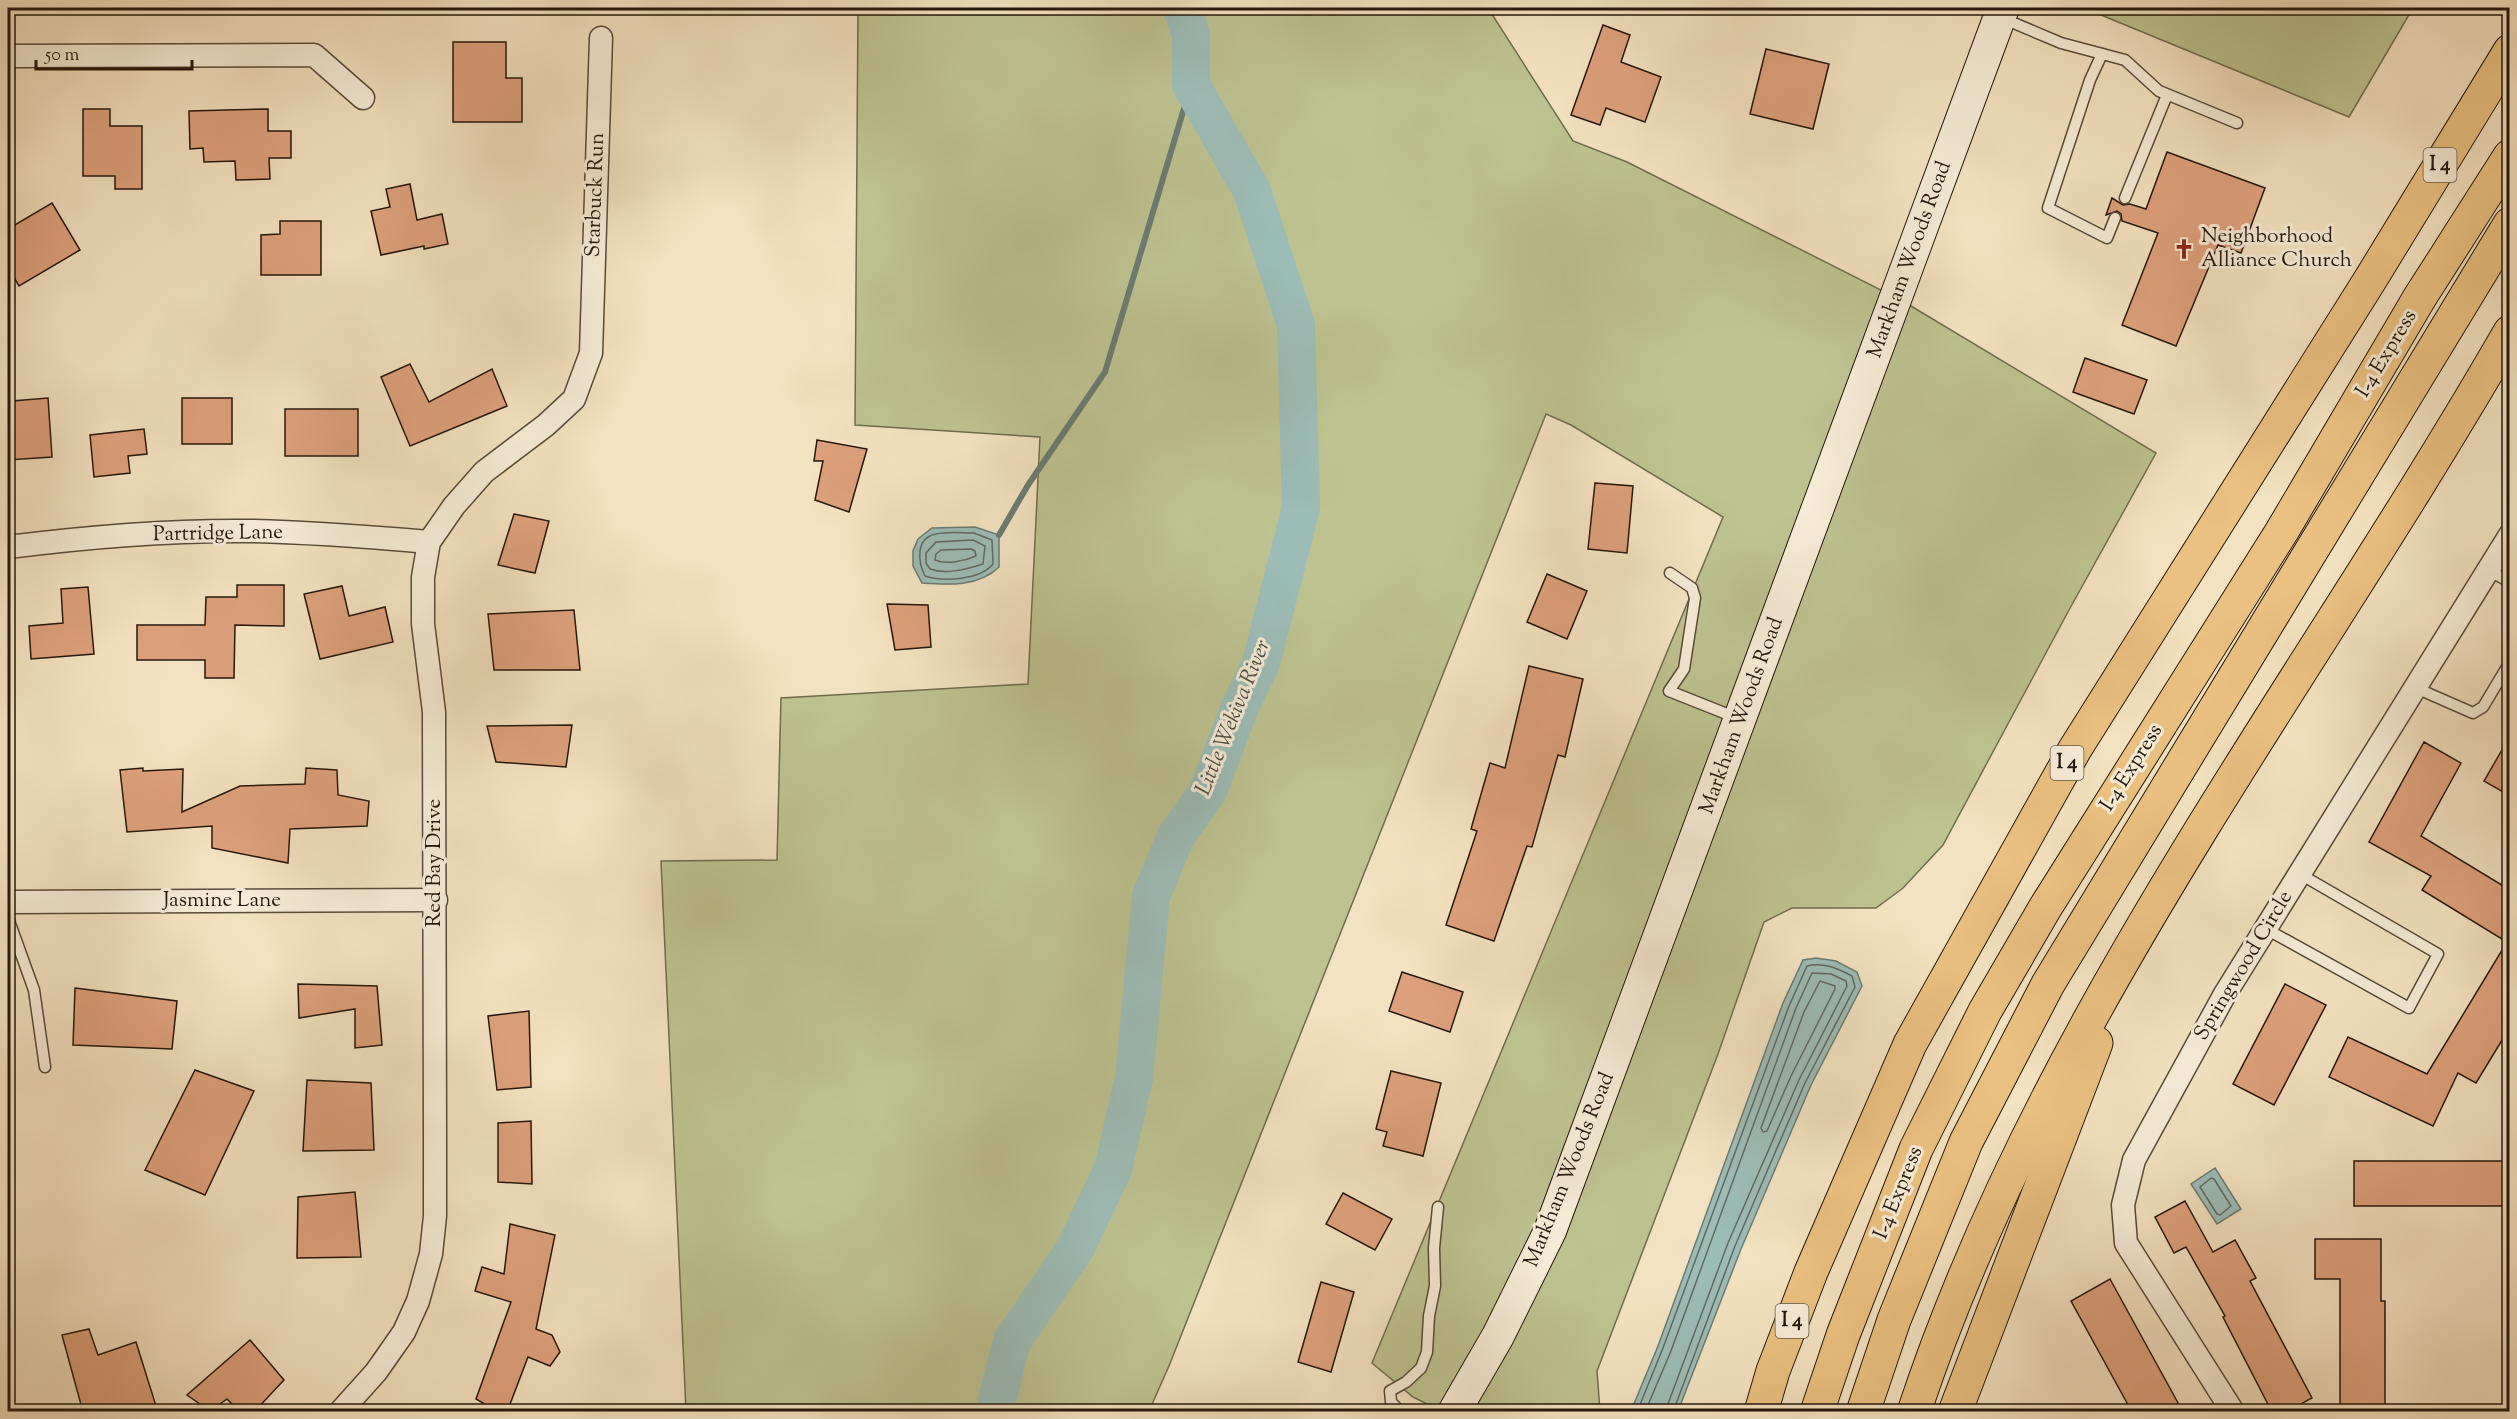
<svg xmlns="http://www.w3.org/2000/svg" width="2517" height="1419" font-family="'Sorts Mill Goudy',serif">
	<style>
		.green { fill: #bec291; stroke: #716c4f; stroke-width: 1.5 }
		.water { fill: #9cbdb7; stroke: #6c7b73; stroke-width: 1.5 }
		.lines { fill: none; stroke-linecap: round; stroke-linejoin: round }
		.shore { stroke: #606a62; stroke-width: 1.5 }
		.stream { stroke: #6c7b73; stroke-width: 6 }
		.river { stroke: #9cbdb7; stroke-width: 38 }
		.building { fill: #dea07c; stroke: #24170d; stroke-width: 1.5 }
		.lane-casing { stroke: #584a3a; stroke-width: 13 }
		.street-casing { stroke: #584a3a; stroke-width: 25 }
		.secondary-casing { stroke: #24170d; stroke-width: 34 }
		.highway-casing { stroke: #24170d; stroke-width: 35 }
		.lane { stroke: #f7ecd7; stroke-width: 10 }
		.street { stroke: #f7ecd7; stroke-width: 22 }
		.secondary { stroke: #f7ecd7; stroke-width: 32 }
		.highway { stroke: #eac180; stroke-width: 33 }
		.labels { text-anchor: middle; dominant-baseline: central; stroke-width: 6; stroke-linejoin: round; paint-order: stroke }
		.shield { fill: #f7ecd7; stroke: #63574a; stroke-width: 1.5 }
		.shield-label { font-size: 20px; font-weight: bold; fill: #24170d }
		.street-label { font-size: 21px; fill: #24170d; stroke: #f7ecd7 }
		.poi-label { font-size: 21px; fill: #24170d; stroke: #f7ecd7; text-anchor: start }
		.water-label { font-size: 22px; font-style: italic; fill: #4e5148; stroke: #f7ecd7 }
	</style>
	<rect width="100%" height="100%" fill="#f3e2c1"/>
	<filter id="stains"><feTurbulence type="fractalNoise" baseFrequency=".00333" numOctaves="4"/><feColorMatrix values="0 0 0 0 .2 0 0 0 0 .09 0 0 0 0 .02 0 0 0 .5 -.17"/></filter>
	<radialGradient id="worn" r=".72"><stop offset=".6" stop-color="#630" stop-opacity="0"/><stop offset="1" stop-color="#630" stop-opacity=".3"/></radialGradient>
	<g class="green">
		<polygon points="858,8 1488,8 1573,141 1627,162 1887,293 1540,1226 1441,1411 1413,1397 1372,1363 1723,517 1571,425 1546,414 1169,1366 1149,1411 686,1411 661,861 777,860 781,698 1028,684 1040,437 855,425"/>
		<polygon points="2084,8 2413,8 2349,117"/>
		<polygon points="1906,303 2156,453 2069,610 1943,845 1903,888 1876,908 1792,908 1764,922 1718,1054 1597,1371 1600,1411 1472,1412"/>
	</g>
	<g class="water">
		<path d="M975,527L999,535V567C979,587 948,585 922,583L913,566V551L918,539L932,528Z"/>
		<polygon points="1816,958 1836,961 1857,972 1862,986 1811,1085 1741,1249 1678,1411 1631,1411 1658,1346 1783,1003 1803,960"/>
		<polygon points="2215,1168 2241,1209 2217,1224 2191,1184"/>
	</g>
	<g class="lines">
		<g class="shore">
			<path d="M974,533L992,540L993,564C980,580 944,582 925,576C918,562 915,538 936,534C948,531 962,533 974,533Z"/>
			<path d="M973,540L985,546L983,564C967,569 946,575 930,569L926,563V553L936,542Z"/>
			<path d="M971,549L975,551L976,556C965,561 946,565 935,560L936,554L941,550Z"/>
			<polygon points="1820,981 1835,986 1835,989 1791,1076 1767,1131 1763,1132 1761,1128 1804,1012"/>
			<polygon points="2211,1178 2214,1179 2231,1206 2220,1215 2217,1214 2200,1187"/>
			<path d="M1637,1412L1663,1348L1789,1006L1807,966C1823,962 1837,968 1852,976L1855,987L1805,1083L1735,1246L1673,1412"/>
			<polyline points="1645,1412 1671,1351 1796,1008 1812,973 1831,974 1846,981 1847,986 1799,1080 1728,1243 1665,1412"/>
		</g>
		<polyline class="stream" points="999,535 1028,485 1105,372 1191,85"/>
		<polyline class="river" points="994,1412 1012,1341 1075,1249 1113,1169 1134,1078 1151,896 1176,836 1208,791 1240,707 1261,663 1301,508 1296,325 1252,191 1191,85 1191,35 1182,8"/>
	</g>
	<g class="building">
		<polygon points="1603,25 1630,35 1621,62 1661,77 1645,122 1606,108 1600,125 1571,115"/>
		<polygon points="453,42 506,42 506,78 522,78 522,122 453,122"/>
		<polygon points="1766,49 1829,64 1813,129 1750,114"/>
		<polygon points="83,109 110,109 110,126 142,126 142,189 115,189 115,176 83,176"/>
		<polygon points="268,109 268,131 291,131 291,158 269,158 270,179 236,180 235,161 204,162 203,148 190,149 189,111"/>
		<polygon points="2167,152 2265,188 2241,253 2218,245 2176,346 2122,325 2158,233 2122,221 2121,214 2117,211 2106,215 2112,198 2123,205 2130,204 2146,209"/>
		<polygon points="410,184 417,220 442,214 448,244 424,249 424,246 381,255 371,211 390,207 386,189"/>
		<polygon points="52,203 80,250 19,286 8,267 8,229"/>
		<polygon points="280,221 321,221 321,275 261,275 261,235 280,234"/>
		<polygon points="2085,358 2147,380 2134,414 2073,392"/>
		<polygon points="410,364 429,402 492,369 507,406 410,446 381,377"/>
		<polygon points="48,398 52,457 8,460 8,416 13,415 12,401"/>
		<rect x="182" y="398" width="50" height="46"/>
		<rect x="285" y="409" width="73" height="47"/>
		<polygon points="144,429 147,454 128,456 130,473 94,477 90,435"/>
		<polygon points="817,440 867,449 849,512 815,500 823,461 814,461"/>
		<polygon points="1595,483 1633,486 1627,553 1588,549"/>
		<polygon points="514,514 549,521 535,573 498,565"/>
		<polygon points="1547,574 1587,591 1567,639 1527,622"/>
		<polygon points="237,585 284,585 284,626 235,625 234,678 205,678 205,660 137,660 137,625 205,625 206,597 237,597"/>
		<polygon points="342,586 349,616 385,607 393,642 320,659 304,594"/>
		<polygon points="88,587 94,654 31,659 29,626 63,623 61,589"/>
		<polygon points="887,604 928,605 931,647 895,650"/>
		<polygon points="574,610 580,670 494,670 488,614"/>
		<polygon points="1529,666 1583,679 1565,757 1558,755 1532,847 1527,846 1494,941 1446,925 1477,831 1471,829 1490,763 1505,768"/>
		<polygon points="572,725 566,767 496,762 487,726"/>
		<polygon points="2510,736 2510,796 2484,781"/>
		<polygon points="2424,742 2461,763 2421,836 2510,890 2510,1027 2476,1083 2458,1073 2433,1126 2329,1077 2348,1037 2427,1074 2507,942 2422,890 2431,876 2369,842"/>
		<polygon points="143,768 143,771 183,769 182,812 240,786 305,784 306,768 337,770 338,795 369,801 367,826 290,829 288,863 212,848 212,826 127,832 120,770"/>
		<polygon points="1402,972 1463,992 1450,1032 1389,1011"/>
		<polygon points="298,984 377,986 382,1045 355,1048 355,1009 299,1018"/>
		<polygon points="2285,984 2326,1005 2274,1105 2233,1084"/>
		<polygon points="75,988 177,1001 172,1049 73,1045"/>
		<polygon points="529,1011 531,1087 497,1090 488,1016"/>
		<polygon points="195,1070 254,1091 205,1195 145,1170"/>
		<polygon points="1391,1071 1441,1083 1423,1156 1383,1146 1387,1132 1376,1129"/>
		<polygon points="307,1080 371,1083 374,1150 303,1151"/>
		<polygon points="531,1121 532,1184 498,1182 498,1123"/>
		<rect x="2354" y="1161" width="156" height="45"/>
		<polygon points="355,1192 361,1257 297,1258 298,1197"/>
		<polygon points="1343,1193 1392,1219 1375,1250 1326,1224"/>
		<polygon points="2185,1201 2213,1252 2235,1240 2256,1278 2250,1281 2312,1398 2286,1412 2272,1412 2223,1317 2225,1316 2186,1247 2174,1253 2155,1217"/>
		<polygon points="510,1224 555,1235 536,1329 552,1335 560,1352 550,1366 528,1357 507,1412 498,1412 476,1399 511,1302 475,1291 482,1267 504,1274"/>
		<polygon points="2315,1239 2381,1239 2381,1301 2385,1301 2385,1412 2340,1412 2340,1279 2315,1279"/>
		<polygon points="2110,1279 2183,1412 2132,1412 2071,1301"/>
		<polygon points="1321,1282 1354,1292 1331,1372 1298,1362"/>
		<polygon points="89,1329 98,1355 136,1342 156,1406 139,1412 83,1412 62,1335"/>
		<polygon points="250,1340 284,1380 254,1412 240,1412 227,1399 210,1411 187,1395"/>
	</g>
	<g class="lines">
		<g class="lane-casing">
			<g id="lane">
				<polyline points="2002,18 2061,43 2125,60 2159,91 2237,123"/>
				<polyline points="2102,54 2090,80 2048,208 2107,238 2115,218"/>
				<polyline points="8,112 9,56"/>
				<polyline points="2125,198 2167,95"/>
				<polyline points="2488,570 2510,582"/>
				<polyline points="1670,573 1692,588 1695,598 1684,669 1669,691 1737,718"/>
				<polyline points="2416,688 2473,713 2483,707 2510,662"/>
				<polyline points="8,918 34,990 45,1067"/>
				<polyline points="2266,929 2409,1008 2438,954 2300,874"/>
				<polyline points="1401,1412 1391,1402 1390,1391 1406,1382 1421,1368 1427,1352 1429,1316 1435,1286 1434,1248 1438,1207"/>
			</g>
		</g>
		<g class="street-casing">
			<g id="street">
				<polyline points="8,56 314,55 363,98"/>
				<path d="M8,547C87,537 170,530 250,531C310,532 370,537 429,542"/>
				<polyline points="8,902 436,900"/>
				<polyline points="340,1412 376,1372 404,1332 418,1301 431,1254 435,1216 435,1139 434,712 423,624 423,577 429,542 454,506 484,472 546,425 574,399 591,353 601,38"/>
				<polyline points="2233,1412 2126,1243 2123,1205 2134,1160 2225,994 2510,535"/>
			</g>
		</g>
		<g class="secondary-casing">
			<polyline id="secondary" points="1454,1412 1498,1336 1550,1231 2003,8"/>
		</g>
		<g class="highway-casing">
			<g id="highway">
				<polyline points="1761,1412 1773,1371 1811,1272 1910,1044 2075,749 2370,280 2510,51"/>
				<polyline points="1817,1412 1843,1335 1916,1149 1985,1011 2045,908 2282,531 2420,297 2510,156"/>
				<polyline points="1863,1412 1894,1320 1966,1142 2048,984 2510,224"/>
				<path d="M1914,1412C2044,1018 2305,688 2510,332"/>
				<polyline points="1955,1412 2096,1043"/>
			</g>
		</g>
		<use href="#lane" class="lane"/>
		<use href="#street" class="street"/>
		<use href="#secondary" class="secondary"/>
		<use href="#highway" class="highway"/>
	</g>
	<defs>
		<g id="church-bare" transform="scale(1.62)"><path d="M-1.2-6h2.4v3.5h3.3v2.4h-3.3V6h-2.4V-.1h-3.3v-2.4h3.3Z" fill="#8f2418" stroke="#f7ecd7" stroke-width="2.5" paint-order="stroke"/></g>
	</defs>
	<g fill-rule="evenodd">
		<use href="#church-bare" x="2184" y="249"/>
	</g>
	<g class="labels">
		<g class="shield">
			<rect x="2423.5" y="148" width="33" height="34" rx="4.5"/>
			<rect x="2050.5" y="746" width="33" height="34" rx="4.5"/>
			<rect x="1775.5" y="1304" width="33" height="34" rx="4.5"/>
		</g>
		<g class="shield-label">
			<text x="2440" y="165">I 4</text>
			<text x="2067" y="763">I 4</text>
			<text x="1792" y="1321">I 4</text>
		</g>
		<g class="street-label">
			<text transform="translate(596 195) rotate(-88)">Starbuck Run</text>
			<text transform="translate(1910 260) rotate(-70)">Markham Woods Road</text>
			<text transform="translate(2387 354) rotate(-59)">I-4 Express</text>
			<text transform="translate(218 534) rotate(-1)">Partridge Lane</text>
			<text transform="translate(1742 716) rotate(-70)">Markham Woods Road</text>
			<text transform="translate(2132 768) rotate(-58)">I-4 Express</text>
			<text transform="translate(435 863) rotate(-90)">Red Bay Drive</text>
			<text x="222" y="901">Jasmine Lane</text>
			<text transform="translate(2244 966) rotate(-59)">Springwood Circle</text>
			<text transform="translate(1570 1170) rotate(-68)">Markham Woods Road</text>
			<text transform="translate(1899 1193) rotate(-68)">I-4 Express</text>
		</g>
		<g class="poi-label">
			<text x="2201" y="237">Neighborhood<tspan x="2201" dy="24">Alliance Church</tspan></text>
		</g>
		<g class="water-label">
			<text transform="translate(1234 718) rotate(-68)">Little Wekiva River</text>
		</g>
	</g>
	<rect width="2517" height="1419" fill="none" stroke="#f3e2c1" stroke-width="30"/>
	<rect x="9" y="9" width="2499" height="1401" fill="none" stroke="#24170d" stroke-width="3"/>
	<rect x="15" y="15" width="2487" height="1389" fill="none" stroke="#24170d" stroke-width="1.5"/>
	<path d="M36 60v9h156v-9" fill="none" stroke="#24170d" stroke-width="3"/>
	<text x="45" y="60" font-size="18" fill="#24170d" stroke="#f7ecd7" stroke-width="4.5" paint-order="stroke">50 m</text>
	<rect width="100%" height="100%" filter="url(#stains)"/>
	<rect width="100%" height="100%" fill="url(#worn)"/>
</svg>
